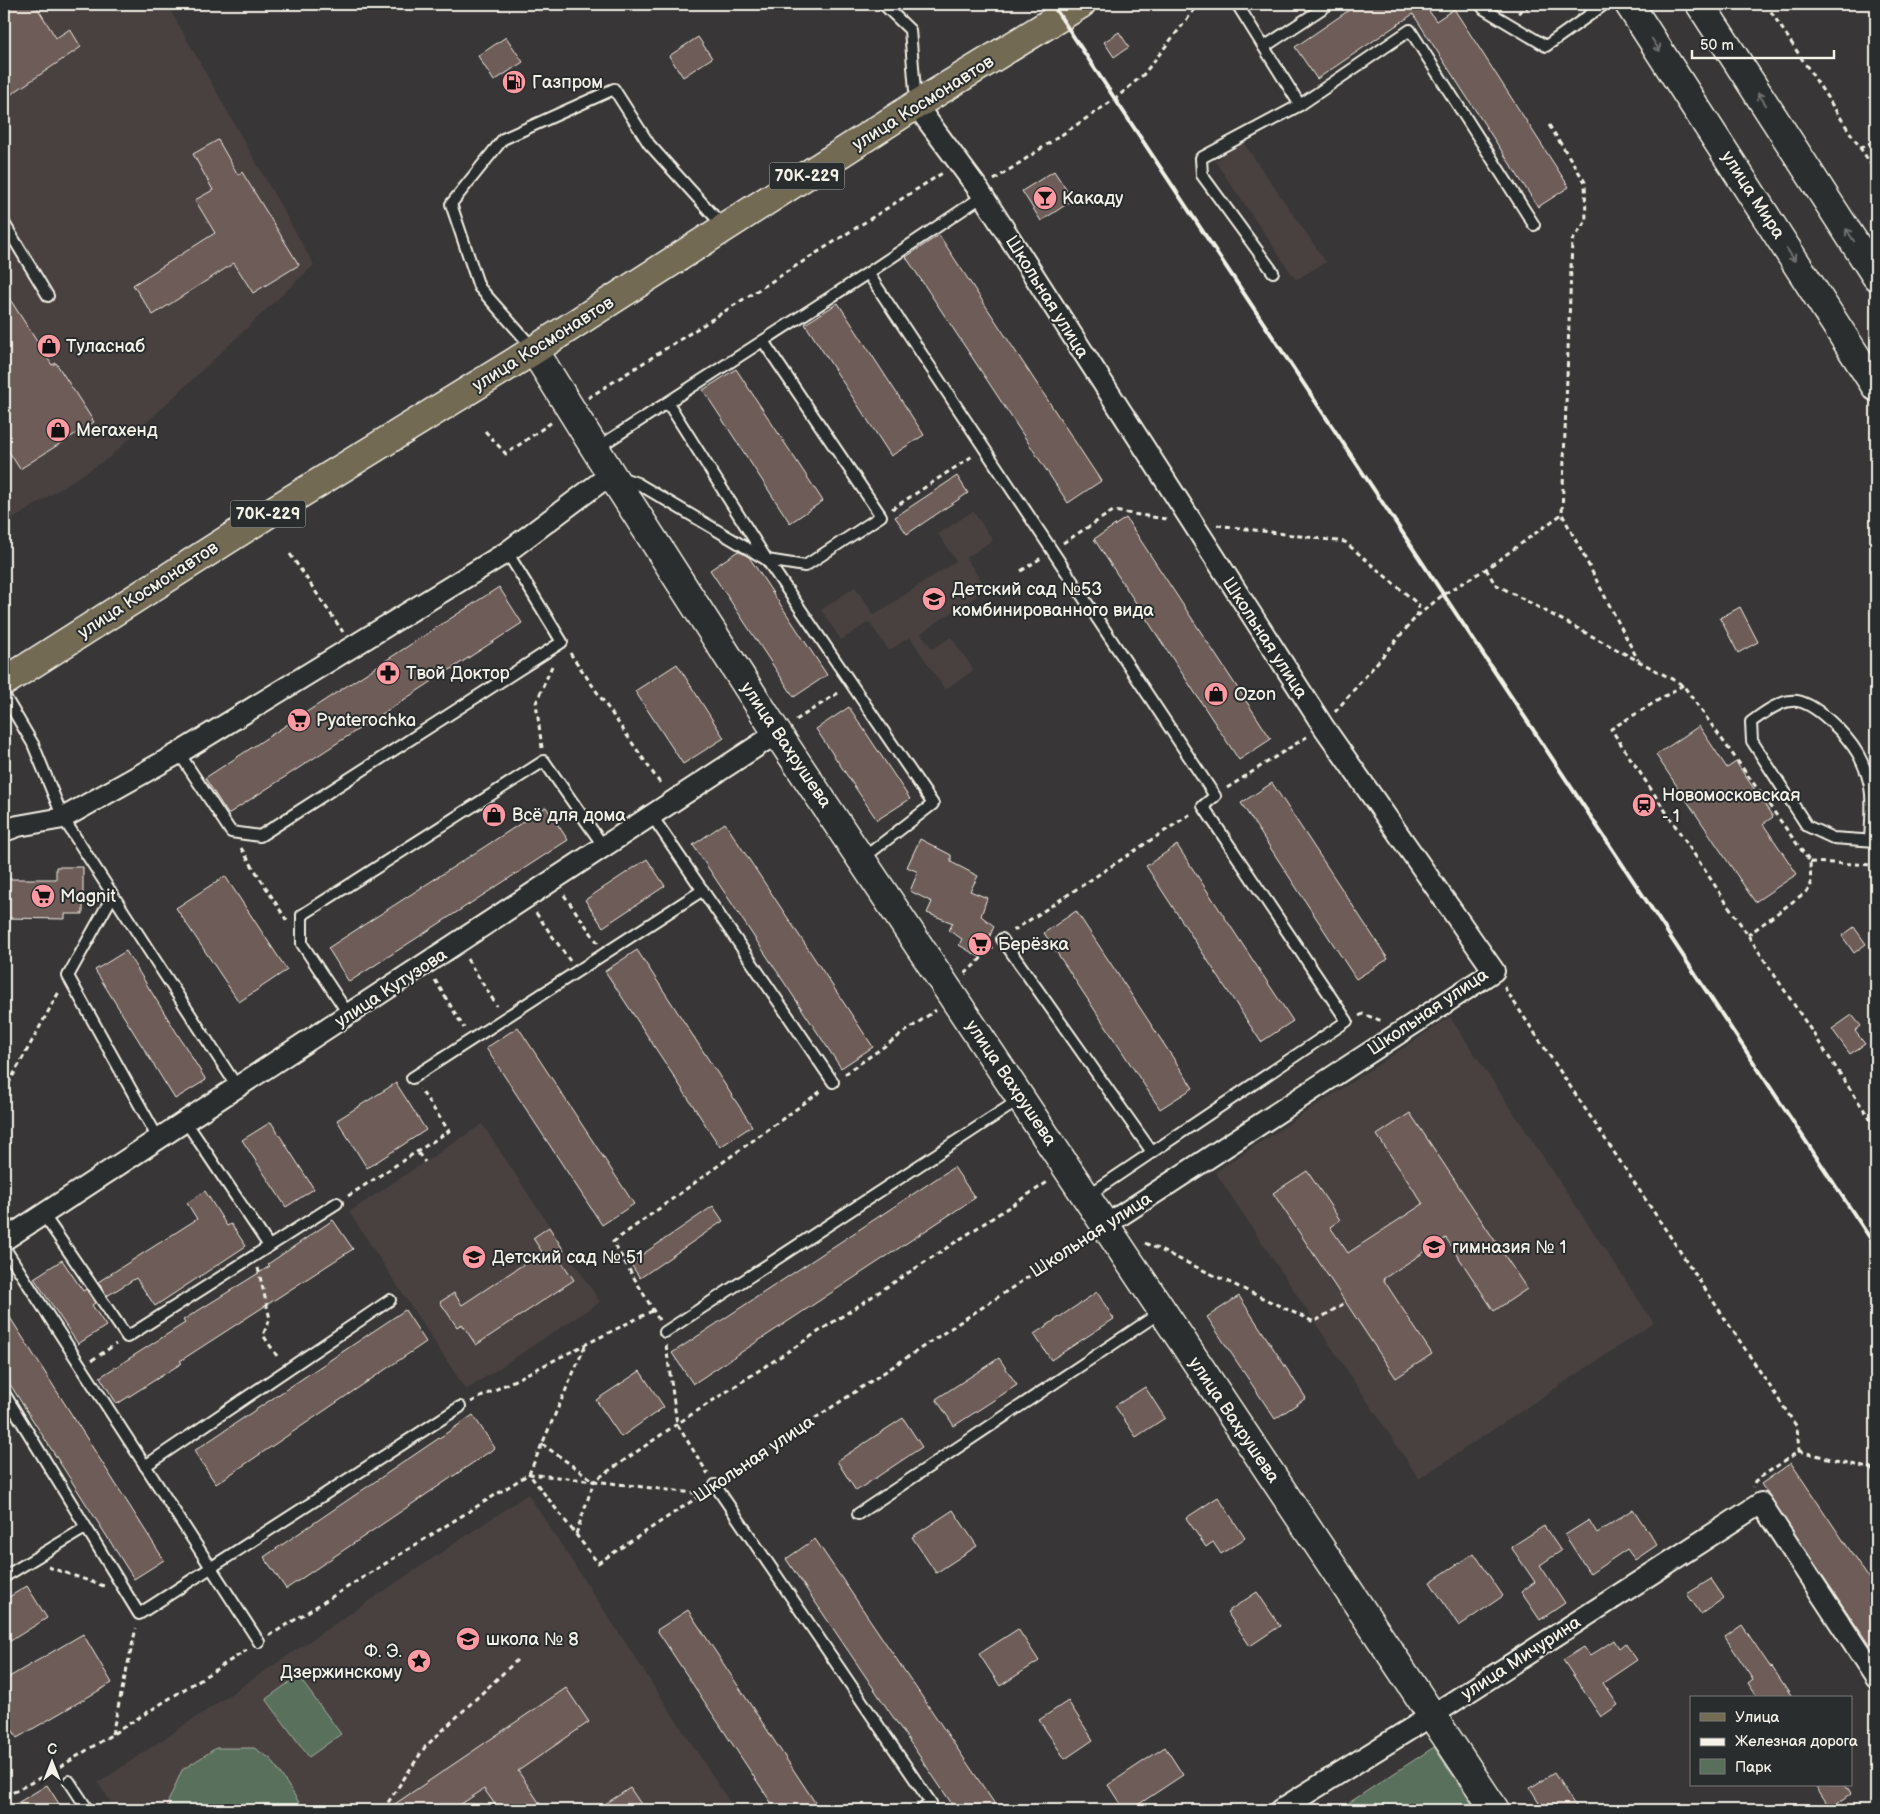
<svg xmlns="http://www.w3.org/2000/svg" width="1880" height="1814" font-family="'Balsamiq Sans',sans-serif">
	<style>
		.built { fill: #484140 }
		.green { fill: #586f5b; stroke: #a6b0a2 }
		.building { fill: #6e5c58; stroke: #f4f1e8 }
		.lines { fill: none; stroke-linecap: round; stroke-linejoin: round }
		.lane-casing { stroke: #f4f1e8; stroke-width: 14 }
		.street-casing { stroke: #f4f1e8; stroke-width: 24 }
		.secondary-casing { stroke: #f4f1e8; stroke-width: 31 }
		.primary-casing { stroke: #f4f1e8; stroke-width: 31 }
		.path { stroke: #f4f1e8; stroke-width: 3; stroke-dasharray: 5 4; stroke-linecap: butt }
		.lane { stroke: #2a2d2e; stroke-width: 10 }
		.street { stroke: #2a2d2e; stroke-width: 20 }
		.secondary { stroke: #2a2d2e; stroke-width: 28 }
		.primary { stroke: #736b52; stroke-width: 28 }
		.rail { stroke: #f4f1e8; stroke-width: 4 }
		.oneway { stroke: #71726f }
		.labels { text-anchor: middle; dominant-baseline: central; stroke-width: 4; stroke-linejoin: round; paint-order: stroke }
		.shield { fill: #2a2d2e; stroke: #b7b6b0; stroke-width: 1 }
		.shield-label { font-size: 16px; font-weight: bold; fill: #f4f1e8 }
		.poi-label { font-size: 18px; fill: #f4f1e8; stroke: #2a2d2e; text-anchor: start }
		.street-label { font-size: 18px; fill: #f4f1e8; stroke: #2a2d2e }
	</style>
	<rect width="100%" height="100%" fill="#383636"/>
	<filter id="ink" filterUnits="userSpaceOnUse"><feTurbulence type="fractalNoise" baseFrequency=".02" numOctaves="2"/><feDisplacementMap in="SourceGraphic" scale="10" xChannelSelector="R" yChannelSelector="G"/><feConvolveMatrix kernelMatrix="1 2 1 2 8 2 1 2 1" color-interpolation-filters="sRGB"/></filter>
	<g filter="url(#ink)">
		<g class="built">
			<polygon points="4,4 167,4 314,265 110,457 4,525"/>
			<polygon points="1243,142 1326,262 1296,280 1215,161"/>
			<polygon points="973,511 993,540 966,558 987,589 921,633 932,649 951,637 974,670 945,690 910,637 889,651 869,622 841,640 821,610 855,587 874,615 956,561 938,534"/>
			<polygon points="1450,1017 1654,1323 1419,1479 1215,1172"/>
			<polygon points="482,1124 600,1302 466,1390 349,1212"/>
			<polygon points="528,1494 735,1810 116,1810 98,1783"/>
		</g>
		<g class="green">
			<polygon points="298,1676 341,1734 309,1757 266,1699"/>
			<polygon points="1434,1747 1476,1810 1338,1810"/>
			<polygon points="216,1748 254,1748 271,1759 304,1810 169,1810 168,1802 182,1770"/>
		</g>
		<g class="building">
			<polygon points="4,4 35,4 56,38 70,29 81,47 4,99"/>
			<polygon points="1358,4 1428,4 1425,5 1436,21 1454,9 1569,187 1538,207 1413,14 1317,79 1295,47"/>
			<polygon points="1119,32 1129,47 1114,57 1104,42"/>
			<polygon points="506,37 523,62 494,81 478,56"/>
			<polygon points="698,37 712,58 683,77 669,56"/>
			<polygon points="218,140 238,175 242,172 299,265 253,293 234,263 153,315 133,285 215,233 195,200 213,190 193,154"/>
			<polygon points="1054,171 1073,200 1041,221 1022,191"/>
			<polygon points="939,235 1101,481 1068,503 906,257"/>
			<polygon points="4,290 52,365 56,363 94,422 20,469 4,444"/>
			<polygon points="838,303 924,435 891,456 805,324"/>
			<polygon points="736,369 823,501 790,523 703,390"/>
			<polygon points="957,476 968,493 907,534 895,517"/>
			<polygon points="1126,518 1271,739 1239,760 1094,539"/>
			<polygon points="738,551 749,557 827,675 794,697 710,570"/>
			<polygon points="499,587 522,623 228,814 205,778"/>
			<polygon points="1740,607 1758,642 1738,653 1720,618"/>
			<polygon points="677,664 724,738 683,764 635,691"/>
			<polygon points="849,707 910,799 877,820 816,729"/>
			<polygon points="1699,726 1727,768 1736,762 1773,817 1763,824 1797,874 1755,902 1656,755"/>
			<polygon points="1272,783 1388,959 1356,979 1241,803"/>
			<polygon points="546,807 568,840 349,982 328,948"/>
			<polygon points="725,823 873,1047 841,1068 693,845"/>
			<polygon points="920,839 951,855 951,862 978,876 970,891 987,898 981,916 994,926 981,958 959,945 962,939 949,930 953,923 927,913 932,902 910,891 918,872 907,867"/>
			<polygon points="1177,845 1293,1021 1261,1042 1146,866"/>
			<polygon points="647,859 665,886 603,927 585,900"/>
			<polygon points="56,867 83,867 83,914 65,914 65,919 4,918 4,879 56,879"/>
			<polygon points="225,876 287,970 239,1002 176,908"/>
			<polygon points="1076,911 1193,1088 1160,1109 1044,933"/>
			<polygon points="1854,927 1866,944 1854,953 1842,936"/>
			<polygon points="637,950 752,1126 720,1147 605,971"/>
			<polygon points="126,951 206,1080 175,1099 95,970"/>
			<polygon points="1852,1015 1861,1026 1855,1031 1865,1044 1850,1054 1832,1029"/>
			<polygon points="518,1027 634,1204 602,1225 486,1048"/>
			<polygon points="396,1083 426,1130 367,1168 337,1120"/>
			<polygon points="1410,1113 1527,1289 1494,1311 1446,1238 1383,1279 1432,1354 1396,1378 1273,1193 1307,1171 1340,1220 1330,1227 1348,1253 1423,1204 1377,1135"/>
			<polygon points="271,1122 314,1189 286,1207 242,1140"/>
			<polygon points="954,1167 975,1198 693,1384 672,1353"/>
			<polygon points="205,1191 227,1226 231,1224 246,1246 155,1306 136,1278 107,1296 98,1282 197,1219 187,1203"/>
			<polygon points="713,1206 723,1221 640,1278 630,1263"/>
			<polygon points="333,1220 353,1249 180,1361 182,1363 117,1404 100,1377 185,1323 183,1320 270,1266 268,1264"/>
			<polygon points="549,1227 564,1251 557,1255 574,1280 476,1345 462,1324 457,1327 440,1302 454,1293 462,1305 542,1252 533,1238"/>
			<polygon points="62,1260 83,1291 86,1289 95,1303 92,1305 106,1326 78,1344 34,1278"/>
			<polygon points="1097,1292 1114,1319 1051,1360 1034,1334"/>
			<polygon points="1239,1296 1306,1398 1275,1419 1207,1317"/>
			<polygon points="4,1308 164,1560 134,1579 4,1375"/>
			<polygon points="405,1310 426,1342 216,1484 194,1451"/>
			<polygon points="999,1358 1017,1385 954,1426 936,1399"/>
			<polygon points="640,1371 664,1407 621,1437 596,1400"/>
			<polygon points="1145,1387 1165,1418 1136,1437 1115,1406"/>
			<polygon points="473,1415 495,1448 286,1589 264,1557"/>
			<polygon points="903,1418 922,1447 856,1491 837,1461"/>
			<polygon points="1791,1463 1876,1589 1876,1655 1761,1484"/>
			<polygon points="1218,1497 1245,1538 1221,1554 1213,1542 1206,1547 1186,1518"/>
			<polygon points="1633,1509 1657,1545 1635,1560 1627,1549 1590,1574 1565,1535 1589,1520 1597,1533"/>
			<polygon points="953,1510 977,1546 936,1573 912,1537"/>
			<polygon points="1544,1526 1561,1551 1540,1565 1565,1603 1540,1620 1521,1592 1535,1582 1511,1547"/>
			<polygon points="815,1539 999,1810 956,1810 786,1559"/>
			<polygon points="1474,1553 1503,1596 1459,1626 1430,1582"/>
			<polygon points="1711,1579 1724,1598 1701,1614 1687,1594"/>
			<polygon points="27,1586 47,1618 4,1645 4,1600"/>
			<polygon points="1257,1592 1280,1626 1250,1646 1227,1612"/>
			<polygon points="688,1610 820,1810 776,1810 657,1630"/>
			<polygon points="1742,1625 1771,1668 1772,1667 1793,1698 1758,1698 1748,1683 1753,1679 1725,1637"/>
			<polygon points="1018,1629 1039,1661 1000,1686 979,1654"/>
			<polygon points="83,1634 112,1683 17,1738 4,1715 4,1680"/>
			<polygon points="1614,1640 1619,1648 1625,1643 1637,1660 1603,1683 1618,1705 1601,1717 1563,1660 1584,1647 1590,1656"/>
			<polygon points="566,1688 589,1722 518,1771 544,1810 499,1810 484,1789 452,1810 386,1810"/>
			<polygon points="1068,1701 1093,1740 1065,1759 1039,1720"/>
			<polygon points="1165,1747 1183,1775 1130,1810 1124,1810 1108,1785"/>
			<polygon points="1554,1773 1578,1810 1544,1810 1530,1788"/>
			<polygon points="47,1785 63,1810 6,1810"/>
			<polygon points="1815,1785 1844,1785 1850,1794 1830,1808"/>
			<polygon points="630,1788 645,1810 596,1810"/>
		</g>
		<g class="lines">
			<g class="lane-casing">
				<g id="lane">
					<polyline points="883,4 910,30 916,103"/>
					<polyline points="1237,4 1300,105 1410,30 1534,225"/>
					<polyline points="1480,4 1484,9 1546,46 1605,4"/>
					<polyline points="1264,47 1329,4"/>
					<polyline points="4,223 48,296"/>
					<polyline points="1273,272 1202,175 1201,158 1300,105"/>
					<polyline points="868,273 1215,796 1203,806 1347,1021 1087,1196"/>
					<polyline points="534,349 479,287 451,204 503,139 614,89 649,144 723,226"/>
					<polyline points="668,403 767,560 933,804 862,859"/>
					<polyline points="597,448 868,273 983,196"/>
					<polyline points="620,477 637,483 767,560 805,566 881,516 763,341"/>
					<polyline points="4,695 33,744 63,818 238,1088"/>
					<polyline points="179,753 231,832 260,836 562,642 507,552"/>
					<polyline points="652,816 833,1082"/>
					<path d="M1870,839C1871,825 1872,808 1871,794C1870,781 1864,765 1858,754C1848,737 1813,698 1791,701C1778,702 1762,714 1751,722L1752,741L1807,826L1833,838L1876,841"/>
					<polyline points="113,895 68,976 159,1140"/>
					<polyline points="1002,939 1152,1152"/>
					<polyline points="349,1015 302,944 302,915 544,761 604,847"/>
					<polyline points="412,1078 703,890"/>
					<polyline points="186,1122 269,1246"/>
					<polyline points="43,1214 127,1337 337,1203"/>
					<polyline points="4,1247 259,1642"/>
					<polyline points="665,1332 1019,1100"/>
					<polyline points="4,1393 139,1614 460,1407"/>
					<polyline points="145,1466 390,1300"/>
					<polyline points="715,1485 931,1803 921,1810"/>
					<polyline points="858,1514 1161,1312"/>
					<polyline points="4,1577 85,1528"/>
					<polyline points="69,1781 88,1810"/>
				</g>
			</g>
			<g class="street-casing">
				<g id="street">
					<polyline points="916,105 979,190 1323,726 1494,971 1106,1225"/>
					<polyline points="4,831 18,826 63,818 179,753 507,552 611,474"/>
					<polyline points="4,1240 777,733"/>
					<polyline points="1280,1810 1431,1716 1761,1503 1876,1678"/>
				</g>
			</g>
			<g class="secondary-casing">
				<g id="secondary">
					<polyline points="1629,4 1876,387"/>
					<polyline points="1700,4 1876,276"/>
					<polyline points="534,350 611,474 777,733 1495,1810"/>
				</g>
			</g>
			<g class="primary-casing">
				<polyline id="primary" points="4,682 274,510 534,350 916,105 1081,4"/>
			</g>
			<g class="path">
				<polyline points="1766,4 1876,172"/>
				<polyline points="1518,13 1532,4"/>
				<polyline points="1549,125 1585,182 1586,221 1572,241 1562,514 1638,660"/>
				<polyline points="1860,148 1876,140"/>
				<polyline points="994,180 1115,99 1143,75 1199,4"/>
				<polyline points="588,398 944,172"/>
				<polyline points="485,431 506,454 552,422"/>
				<polyline points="892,509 974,455"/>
				<polyline points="1217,525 1345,542 1419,605 1416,617"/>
				<polyline points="1063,543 1113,511 1166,519"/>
				<polyline points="290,554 343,632"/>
				<polyline points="1486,569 1495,584 1683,685 1810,862 1811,888 1748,935"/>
				<polyline points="1021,571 1041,558"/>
				<polyline points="570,653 662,786"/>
				<polyline points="1683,685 1611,729 1876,1128"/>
				<polyline points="1335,712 1416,617 1444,594 1486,569 1562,514"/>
				<polyline points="796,720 841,691"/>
				<polyline points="542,748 536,703 552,666"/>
				<polyline points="1227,788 1308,736"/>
				<polyline points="241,848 287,921"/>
				<polyline points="1810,862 1876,865"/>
				<polyline points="564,895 598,943"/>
				<polyline points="536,913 570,961"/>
				<polyline points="1013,931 1192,813"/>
				<polyline points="467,959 497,1006"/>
				<polyline points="965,974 993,947"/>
				<polyline points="435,980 464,1028"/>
				<polyline points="1504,987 1797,1427 1799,1451 1755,1481 1753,1487"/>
				<polyline points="1359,1016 1363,1014 1382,1021"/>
				<polyline points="845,1074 936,1010"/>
				<polyline points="4,1092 60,990"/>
				<polyline points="418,1153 425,1162"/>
				<polyline points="348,1196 449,1131 420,1089"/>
				<polyline points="1145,1243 1314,1322 1346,1302"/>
				<polyline points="258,1268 270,1319 263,1335 279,1359"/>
				<polyline points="659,1320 613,1242 821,1091"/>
				<polyline points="666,1345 677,1424 708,1474"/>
				<polyline points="585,1346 529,1474 598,1563 704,1493"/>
				<polyline points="92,1360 116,1344"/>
				<polyline points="471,1402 654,1310"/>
				<polyline points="542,1444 594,1481 701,1494"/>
				<polyline points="1799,1451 1872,1469 1876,1466"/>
				<polyline points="1872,1469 1876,1476"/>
				<polyline points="725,1478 1087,1238"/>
				<polyline points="576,1534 594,1481"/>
				<polyline points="48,1567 104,1586"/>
				<polyline points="269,1636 529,1474 594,1481 677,1424 1049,1181"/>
				<polyline points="112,1734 136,1628"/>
				<polyline points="4,1793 12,1793 60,1767 247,1650"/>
				<polyline points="383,1810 425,1747 517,1660"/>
			</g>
			<use href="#lane" class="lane"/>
			<use href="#street" class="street"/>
			<use href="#secondary" class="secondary"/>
			<use href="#primary" class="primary"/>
			<polyline class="rail" points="1052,4 1876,1247"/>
		</g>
		<defs><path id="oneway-shaft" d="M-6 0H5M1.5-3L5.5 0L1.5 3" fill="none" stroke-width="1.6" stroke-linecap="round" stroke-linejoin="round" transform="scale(1.25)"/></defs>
		<g class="oneway">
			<use href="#oneway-shaft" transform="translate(1656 45) rotate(57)"/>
			<use href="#oneway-shaft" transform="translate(1762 99) rotate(-123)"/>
			<use href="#oneway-shaft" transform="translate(1850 235) rotate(-123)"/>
			<use href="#oneway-shaft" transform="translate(1791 255) rotate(57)"/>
		</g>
	</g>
	<defs>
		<g id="fuel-disc" transform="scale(1.25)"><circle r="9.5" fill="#ff9aa2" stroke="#2a2d2e"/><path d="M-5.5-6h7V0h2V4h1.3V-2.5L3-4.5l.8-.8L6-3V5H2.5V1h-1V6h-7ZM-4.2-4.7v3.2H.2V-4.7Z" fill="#111"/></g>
		<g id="bar-disc" transform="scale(1.25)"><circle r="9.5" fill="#ff9aa2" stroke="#2a2d2e"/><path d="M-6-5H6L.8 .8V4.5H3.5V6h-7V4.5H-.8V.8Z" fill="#111"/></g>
		<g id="shop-disc" transform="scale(1.25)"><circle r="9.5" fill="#ff9aa2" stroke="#2a2d2e"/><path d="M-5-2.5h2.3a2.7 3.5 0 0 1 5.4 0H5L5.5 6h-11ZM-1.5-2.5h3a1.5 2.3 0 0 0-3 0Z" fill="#111"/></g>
		<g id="school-disc" transform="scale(1.25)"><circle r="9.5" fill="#ff9aa2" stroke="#2a2d2e"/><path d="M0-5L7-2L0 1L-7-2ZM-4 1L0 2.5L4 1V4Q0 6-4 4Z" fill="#111"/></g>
		<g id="pharmacy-disc" transform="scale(1.25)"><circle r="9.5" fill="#ff9aa2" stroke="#2a2d2e"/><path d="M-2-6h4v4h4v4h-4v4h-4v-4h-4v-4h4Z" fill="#111"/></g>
		<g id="supermarket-disc" transform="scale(1.25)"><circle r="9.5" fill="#ff9aa2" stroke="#2a2d2e"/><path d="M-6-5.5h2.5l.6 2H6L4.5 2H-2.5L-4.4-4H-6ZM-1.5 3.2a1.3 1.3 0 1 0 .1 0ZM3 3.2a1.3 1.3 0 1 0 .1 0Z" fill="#111"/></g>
		<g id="station-disc" transform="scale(1.25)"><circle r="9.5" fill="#ff9aa2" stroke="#2a2d2e"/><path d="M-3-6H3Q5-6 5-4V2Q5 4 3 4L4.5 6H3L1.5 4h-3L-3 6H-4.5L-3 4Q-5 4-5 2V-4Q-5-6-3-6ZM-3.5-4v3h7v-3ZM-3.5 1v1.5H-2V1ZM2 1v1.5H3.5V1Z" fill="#111"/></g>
		<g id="sight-disc" transform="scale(1.25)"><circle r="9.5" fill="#ff9aa2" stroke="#2a2d2e"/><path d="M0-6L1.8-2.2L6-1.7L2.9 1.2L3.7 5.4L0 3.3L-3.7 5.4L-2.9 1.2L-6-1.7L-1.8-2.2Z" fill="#111"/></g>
	</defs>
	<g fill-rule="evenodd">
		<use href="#fuel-disc" x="514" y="82"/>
		<use href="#bar-disc" x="1045" y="198"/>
		<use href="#shop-disc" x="49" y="346"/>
		<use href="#shop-disc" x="58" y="430"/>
		<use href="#school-disc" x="934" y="599"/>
		<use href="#pharmacy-disc" x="388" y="673"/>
		<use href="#shop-disc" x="1216" y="694"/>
		<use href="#supermarket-disc" x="299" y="720"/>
		<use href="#station-disc" x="1644" y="805"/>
		<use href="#shop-disc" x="494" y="815"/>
		<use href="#supermarket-disc" x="43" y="896"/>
		<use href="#supermarket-disc" x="980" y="944"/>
		<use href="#school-disc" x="1434" y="1247"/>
		<use href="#school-disc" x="474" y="1257"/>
		<use href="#school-disc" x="468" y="1639"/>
		<use href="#sight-disc" x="419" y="1661"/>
	</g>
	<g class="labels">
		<g class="shield">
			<rect x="769.5" y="162.5" width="75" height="27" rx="4"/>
			<rect x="230.5" y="500.5" width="75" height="27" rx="4"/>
		</g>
		<g class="shield-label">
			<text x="807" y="176">70К-229</text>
			<text x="268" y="514">70К-229</text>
		</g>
		<g class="poi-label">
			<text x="532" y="82">Газпром</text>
			<text x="1062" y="198">Какаду</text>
			<text x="66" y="346">Туласнаб</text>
			<text x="76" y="430">Мегахенд</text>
			<text x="952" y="589">Детский сад №53<tspan x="952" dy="21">комбинированного вида</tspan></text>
			<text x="406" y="673">Твой Доктор</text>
			<text x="1234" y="694">Ozon</text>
			<text x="316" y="720">Pyaterochka</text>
			<text x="1662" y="795">Новомосковская<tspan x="1662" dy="21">- 1</tspan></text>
			<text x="512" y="815">Всё для дома</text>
			<text x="60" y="896">Magnit</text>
			<text x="998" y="944">Берёзка</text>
			<text x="1452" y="1247">гимназия № 1</text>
			<text x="492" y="1257">Детский сад № 51</text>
			<text x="486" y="1639">школа № 8</text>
			<text x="402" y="1651" text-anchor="end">Ф. Э.<tspan x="402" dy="21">Дзержинскому</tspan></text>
		</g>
		<g class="street-label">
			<text transform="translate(923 103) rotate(-32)">улица Космонавтов</text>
			<text transform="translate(1753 195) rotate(57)">улица Мира</text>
			<text transform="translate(1047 297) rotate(58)">Школьная улица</text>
			<text transform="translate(543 344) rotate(-32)">улица Космонавтов</text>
			<text transform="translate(148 590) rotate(-33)">улица Космонавтов</text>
			<text transform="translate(1265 638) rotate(57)">Школьная улица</text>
			<text transform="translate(786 745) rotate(56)">улица Вахрушева</text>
			<text transform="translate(391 988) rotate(-33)">улица Кутузова</text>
			<text transform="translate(1428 1012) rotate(-34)">Школьная улица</text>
			<text transform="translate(1011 1083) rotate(56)">улица Вахрушева</text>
			<text transform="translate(1091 1235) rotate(-33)">Школьная улица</text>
			<text transform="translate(1234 1420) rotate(56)">улица Вахрушева</text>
			<text transform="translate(754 1459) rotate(-34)">Школьная улица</text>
			<text transform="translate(1521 1658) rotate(-33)">улица Мичурина</text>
		</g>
	</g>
	<rect width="1880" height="1814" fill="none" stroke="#2a2d2e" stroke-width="20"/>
	<rect x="10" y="10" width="1860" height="1794" fill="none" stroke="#f4f1e8" stroke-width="2" filter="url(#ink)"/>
	<rect x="1690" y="1696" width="162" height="90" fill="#2a2d2e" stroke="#7b7b78"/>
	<rect x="1700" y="1713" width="25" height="8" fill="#736b52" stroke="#7b7b78"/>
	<text x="1735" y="1722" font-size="15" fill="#f4f1e8">Улица</text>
	<rect x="1700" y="1738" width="25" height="8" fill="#f4f1e8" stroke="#7b7b78"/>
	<text x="1735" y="1746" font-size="15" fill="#f4f1e8">Железная дорога</text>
	<rect x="1700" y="1759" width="25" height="15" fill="#586f5b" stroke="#7b7b78"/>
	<text x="1735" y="1772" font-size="15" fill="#f4f1e8">Парк</text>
	<g transform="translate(52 1762)" stroke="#2a2d2e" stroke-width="4" paint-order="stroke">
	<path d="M0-4L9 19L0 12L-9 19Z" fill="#f4f1e8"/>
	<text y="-8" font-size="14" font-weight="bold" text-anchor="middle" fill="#f4f1e8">С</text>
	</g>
	<path d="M1692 50v8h142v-8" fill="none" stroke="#f4f1e8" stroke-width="2.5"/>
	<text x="1700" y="50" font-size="15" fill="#f4f1e8" stroke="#2a2d2e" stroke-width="4" paint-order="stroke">50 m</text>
</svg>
